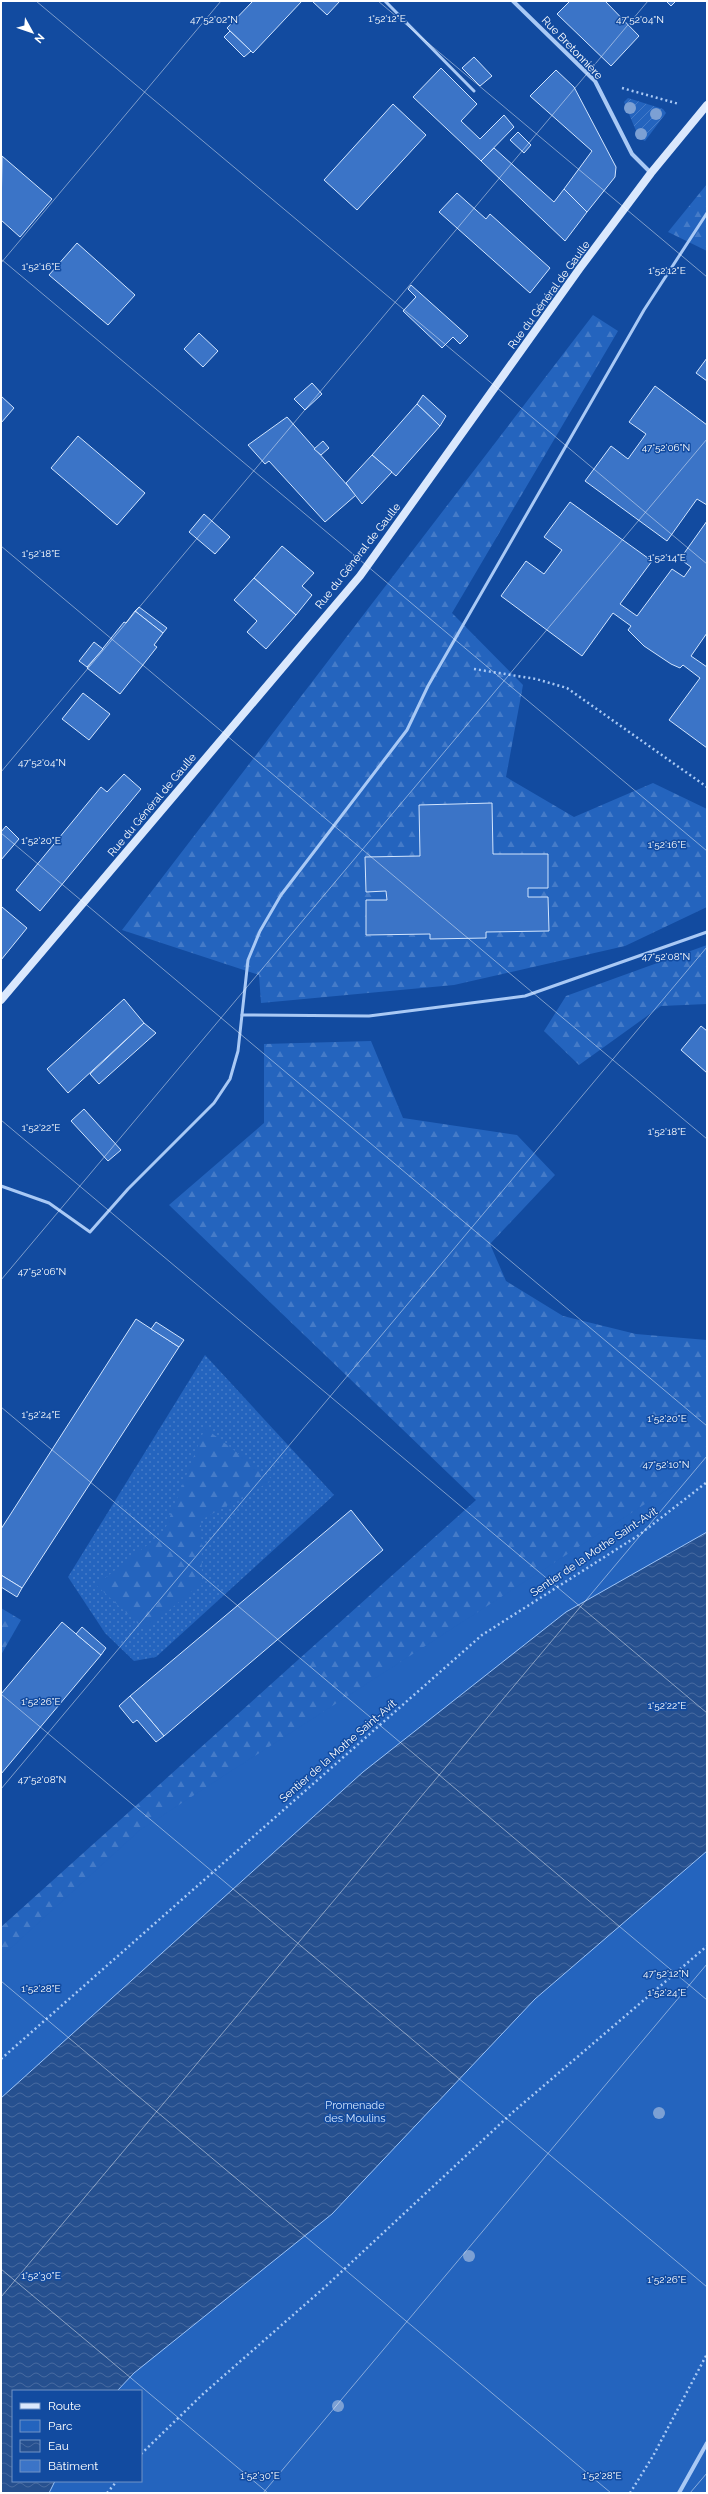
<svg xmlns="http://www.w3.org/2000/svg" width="708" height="2494" font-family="Raleway,sans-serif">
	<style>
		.grass { fill: url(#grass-dots) }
		.forest { fill: url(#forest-firs) }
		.park { fill: #2464be; fill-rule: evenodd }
		.garden { fill: url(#garden-furrows) }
		.water { fill: url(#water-waves); stroke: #9bc3f8 }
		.building { fill: #3b74c7; stroke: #d2e5fe }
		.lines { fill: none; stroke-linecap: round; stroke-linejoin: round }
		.path { stroke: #a9c9f5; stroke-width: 2.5; stroke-dasharray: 2 3; stroke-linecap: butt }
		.lane { stroke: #a9c9f5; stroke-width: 3 }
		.street { stroke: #a9c9f5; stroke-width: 4 }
		.secondary { stroke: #dae8fd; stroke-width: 8 }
		.tree { fill: #7ca0d4 }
		.ticks { fill: none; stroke: #fff; stroke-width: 1; stroke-opacity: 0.45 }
		.labels { text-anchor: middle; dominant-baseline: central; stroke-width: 3; stroke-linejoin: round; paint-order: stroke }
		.street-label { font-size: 11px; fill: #fff; stroke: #124ba0 }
		.park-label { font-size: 11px; fill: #d2e5fe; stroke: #124ba0 }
		.ticks-label { font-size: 10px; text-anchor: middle; fill: #fff; stroke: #124ba0; stroke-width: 3; stroke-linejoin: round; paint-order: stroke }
	</style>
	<defs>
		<pattern id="grass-dots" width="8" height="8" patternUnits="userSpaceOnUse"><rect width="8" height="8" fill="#2464be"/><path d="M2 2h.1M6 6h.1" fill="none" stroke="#457bc8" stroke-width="1.8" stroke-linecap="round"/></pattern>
		<pattern id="forest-firs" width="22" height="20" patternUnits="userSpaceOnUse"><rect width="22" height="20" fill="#2464be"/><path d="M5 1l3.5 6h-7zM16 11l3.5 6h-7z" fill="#457bc8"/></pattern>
		<pattern id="garden-furrows" width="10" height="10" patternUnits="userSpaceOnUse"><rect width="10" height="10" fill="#2464be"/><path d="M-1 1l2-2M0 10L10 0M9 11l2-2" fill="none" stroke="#457bc8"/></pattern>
		<pattern id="water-waves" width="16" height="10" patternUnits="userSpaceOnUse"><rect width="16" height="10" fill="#26508f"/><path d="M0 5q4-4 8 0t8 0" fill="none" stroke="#476aa0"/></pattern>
	</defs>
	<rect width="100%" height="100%" fill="#124ba0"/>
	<polygon class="grass" points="205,1355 334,1495 156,1657 134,1661 105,1633 68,1577"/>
	<g class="forest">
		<polygon points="707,184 707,251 668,232"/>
		<polygon points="593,315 618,331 452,613 523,685 506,777 574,817 653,783 707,809 707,907 625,946 454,985 261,1003 259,975 122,930"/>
		<polygon points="707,945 707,1004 661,1006 579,1065 544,1031 566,996"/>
		<polygon points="371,1041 403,1118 517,1135 555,1175 490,1244 506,1281 563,1316 636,1334 707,1340 707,1532 1,2098 1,1927 476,1500 169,1205 264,1123 264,1044"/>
		<polygon points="205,1428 273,1480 201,1520 202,1583 145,1630 96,1585 164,1532"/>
		<polygon points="1,1608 21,1620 1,1655"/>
	</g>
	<path class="park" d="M707,1464V2493H1V1957L140,1830ZM13,2391H141V2481H13Z"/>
	<polygon class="garden" points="628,98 663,109 666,113 645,141 639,138 624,102"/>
	<polygon class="water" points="707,1532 707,1851 535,1999 332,2214 134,2373 117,2391 13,2391 13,2481 55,2481 49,2493 1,2493 1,2098 363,1772 566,1612"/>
	<g class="building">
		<polygon points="253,1 302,1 253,53 227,28"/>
		<polygon points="312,1 340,1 327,15"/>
		<polygon points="570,1 605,1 639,36 611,66 557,14"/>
		<polygon points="666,1 676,1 671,6"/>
		<polygon points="230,31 251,51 244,57 224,37"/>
		<polygon points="474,57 492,76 480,86 462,68"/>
		<polygon points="441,68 477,104 461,121 480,139 504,115 514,127 481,161 413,97"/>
		<polygon points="556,70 574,87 616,167 615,177 587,212 564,189 592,151 530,96"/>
		<polygon points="393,104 426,135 357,210 324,180"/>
		<polygon points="518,132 531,145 524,153 510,140"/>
		<polygon points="494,148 554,202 564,189 587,212 565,241 481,161"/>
		<polygon points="2,156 52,199 20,237 1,220"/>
		<polygon points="457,193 486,219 490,214 550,268 530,293 439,212"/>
		<polygon points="77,243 135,295 108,325 49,275"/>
		<polygon points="411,285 468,336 460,344 453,337 442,348 403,311 416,297 408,289"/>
		<polygon points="199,333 218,351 203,367 184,349"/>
		<polygon points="707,358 707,381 696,373"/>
		<polygon points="312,383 322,394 305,410 294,399"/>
		<polygon points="655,386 707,425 707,505 697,499 667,541 585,481 611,446 628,459 646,434 629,422"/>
		<polygon points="423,395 446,416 440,426 417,404"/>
		<polygon points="1,396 14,408 1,423"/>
		<polygon points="417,404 440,426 396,476 372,455"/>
		<polygon points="287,417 356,495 325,522 269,461 265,464 248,445"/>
		<polygon points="78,436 145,493 117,525 51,468"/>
		<polygon points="323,441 329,448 321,455 314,449"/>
		<polygon points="372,455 392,472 362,504 346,483"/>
		<polygon points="570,502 652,561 620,604 637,616 672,569 684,577 691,567 680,559 707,521 707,633 691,656 707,667 707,748 669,720 700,678 683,665 680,668 671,664 644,646 628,630 631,626 613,613 582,656 501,596 526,561 544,574 562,550 544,537"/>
		<polygon points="204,514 230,537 215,554 189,532"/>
		<polygon points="282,546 314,573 302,586 312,595 296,615 254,578"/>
		<polygon points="254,578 296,615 266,649 247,632 257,621 234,600"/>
		<polygon points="139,607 167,628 163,633 135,611"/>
		<polygon points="135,611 163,633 154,645 157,647 120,694 87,668 124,622 126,623"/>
		<polygon points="94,642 103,649 87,667 79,661"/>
		<polygon points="83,693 110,714 89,740 62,719"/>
		<polygon points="124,774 141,789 40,911 16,890 101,787 107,792"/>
		<polygon points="492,803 493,854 548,854 548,888 528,888 528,897 548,897 549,931 486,932 486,938 430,939 430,934 366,935 366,900 387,900 386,891 366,892 365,857 420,856 419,805"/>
		<polygon points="6,826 19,839 1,860 1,832"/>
		<polygon points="2,907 27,928 1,960 1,908"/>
		<polygon points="124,999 144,1023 68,1093 47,1069"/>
		<polygon points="144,1023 156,1033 99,1084 90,1074"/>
		<polygon points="701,1026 707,1031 707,1073 681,1050"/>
		<polygon points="84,1109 121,1150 108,1161 71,1121"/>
		<polygon points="136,1319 179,1347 22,1588 1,1575 1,1529"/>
		<polygon points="156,1322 184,1340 179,1347 151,1329"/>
		<polygon points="351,1510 383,1550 164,1736 130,1696"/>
		<polygon points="1,1575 22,1588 17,1597 1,1587"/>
		<polygon points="62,1622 101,1655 1,1774 1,1694"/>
		<polygon points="82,1627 106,1648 101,1655 76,1634"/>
		<polygon points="130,1696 164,1736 156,1742 137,1720 133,1723 119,1706"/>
	</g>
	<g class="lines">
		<g class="path">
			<polyline points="622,88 679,104"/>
			<polyline points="474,669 536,679 567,688 707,787"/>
			<polyline points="1,2059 482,1635 639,1535 707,1482"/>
			<polyline points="141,2454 203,2394 325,2287 513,2112 707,1946"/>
			<polyline points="107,2493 117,2481"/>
			<polyline points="630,2493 653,2456 707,2354"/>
		</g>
		<g class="lane">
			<polyline points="385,1 474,91"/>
			<polyline points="242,1015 369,1016 525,996 707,932"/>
			<polyline points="1,1186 49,1203 90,1232 128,1189 214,1103 230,1079 238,1051 248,960 260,931 281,895 407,730 428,686 644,310 707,213"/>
		</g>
		<g class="street">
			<polyline points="513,1 595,81 632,154 651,173"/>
			<polyline points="679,2493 707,2443"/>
		</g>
		<polyline class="secondary" points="1,1000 360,576 580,268 651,173 707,105"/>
	</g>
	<g class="tree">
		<circle cx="630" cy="108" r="6"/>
		<circle cx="656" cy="114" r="6"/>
		<circle cx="641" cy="134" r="6"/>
		<circle cx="659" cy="2113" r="6"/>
		<circle cx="469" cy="2256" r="6"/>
		<circle cx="338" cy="2406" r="6"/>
	</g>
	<path class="ticks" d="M36,1L707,564M378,1L707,277M1,259L707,851M1,263L221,1M1,546L707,1139M1,772L648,1M1,833L707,1426M1,1120L707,1713M1,1280L707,439M1,1407L707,2000M1,1694L707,2287M1,1789L707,947M1,1981L611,2493M1,2269L268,2493M1,2297L707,1456M263,2493L707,1964M690,2493L707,2473"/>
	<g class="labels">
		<g class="street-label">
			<text transform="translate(572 48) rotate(46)">Rue Bretonnière</text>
			<text transform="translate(549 295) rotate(-54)">Rue du Général de Gaulle</text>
			<text transform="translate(358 556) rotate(-52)">Rue du Général de Gaulle</text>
			<text transform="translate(152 805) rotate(-50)">Rue du Général de Gaulle</text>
			<text transform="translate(594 1552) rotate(-34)">Sentier de la Mothe Saint-Avit</text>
			<text transform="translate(338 1751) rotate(-41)">Sentier de la Mothe Saint-Avit</text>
		</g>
		<g class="park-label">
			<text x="355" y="2105">Promenade<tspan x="355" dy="13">des Moulins</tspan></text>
		</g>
	</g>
	<g class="ticks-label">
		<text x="387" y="22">1°52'12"E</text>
		<text x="214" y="23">47°52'02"N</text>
		<text x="640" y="23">47°52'04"N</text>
		<text x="41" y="270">1°52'16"E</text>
		<text x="667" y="274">1°52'12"E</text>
		<text x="666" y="451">47°52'06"N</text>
		<text x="41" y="557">1°52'18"E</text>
		<text x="667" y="561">1°52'14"E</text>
		<text x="42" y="766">47°52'04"N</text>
		<text x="41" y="844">1°52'20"E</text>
		<text x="667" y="848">1°52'16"E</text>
		<text x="666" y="960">47°52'08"N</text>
		<text x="41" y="1131">1°52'22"E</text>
		<text x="667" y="1135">1°52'18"E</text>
		<text x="42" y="1275">47°52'06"N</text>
		<text x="41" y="1418">1°52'24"E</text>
		<text x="667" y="1422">1°52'20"E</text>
		<text x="666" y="1468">47°52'10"N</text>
		<text x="41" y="1705">1°52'26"E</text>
		<text x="667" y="1709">1°52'22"E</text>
		<text x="42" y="1783">47°52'08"N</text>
		<text x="666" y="1977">47°52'12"N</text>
		<text x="41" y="1992">1°52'28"E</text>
		<text x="667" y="1996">1°52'24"E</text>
		<text x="41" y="2279">1°52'30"E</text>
		<text x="667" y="2283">1°52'26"E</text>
		<text x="260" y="2479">1°52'30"E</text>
		<text x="602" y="2479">1°52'28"E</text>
	</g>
	<rect width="708" height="2494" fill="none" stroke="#ffffff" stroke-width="4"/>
	<rect x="12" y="2390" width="130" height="92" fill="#124ba0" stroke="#7193c6"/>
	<rect x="20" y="2403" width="20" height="6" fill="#dae8fd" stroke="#7193c6"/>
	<text x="48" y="2410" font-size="12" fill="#ffffff">Route</text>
	<rect x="20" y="2420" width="20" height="12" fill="#2464be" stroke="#7193c6"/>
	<text x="48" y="2430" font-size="12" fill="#ffffff">Parc</text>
	<rect x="20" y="2440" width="20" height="12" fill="url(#water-waves)" stroke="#7193c6"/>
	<text x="48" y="2450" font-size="12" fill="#ffffff">Eau</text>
	<rect x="20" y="2460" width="20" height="12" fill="#3b74c7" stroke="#7193c6"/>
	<text x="48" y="2470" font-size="12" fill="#ffffff">Bâtiment</text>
	<g transform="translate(32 32) rotate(130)" stroke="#124ba0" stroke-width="3" paint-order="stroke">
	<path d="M0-3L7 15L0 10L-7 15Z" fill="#ffffff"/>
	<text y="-6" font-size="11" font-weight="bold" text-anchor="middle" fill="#ffffff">N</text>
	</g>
</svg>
